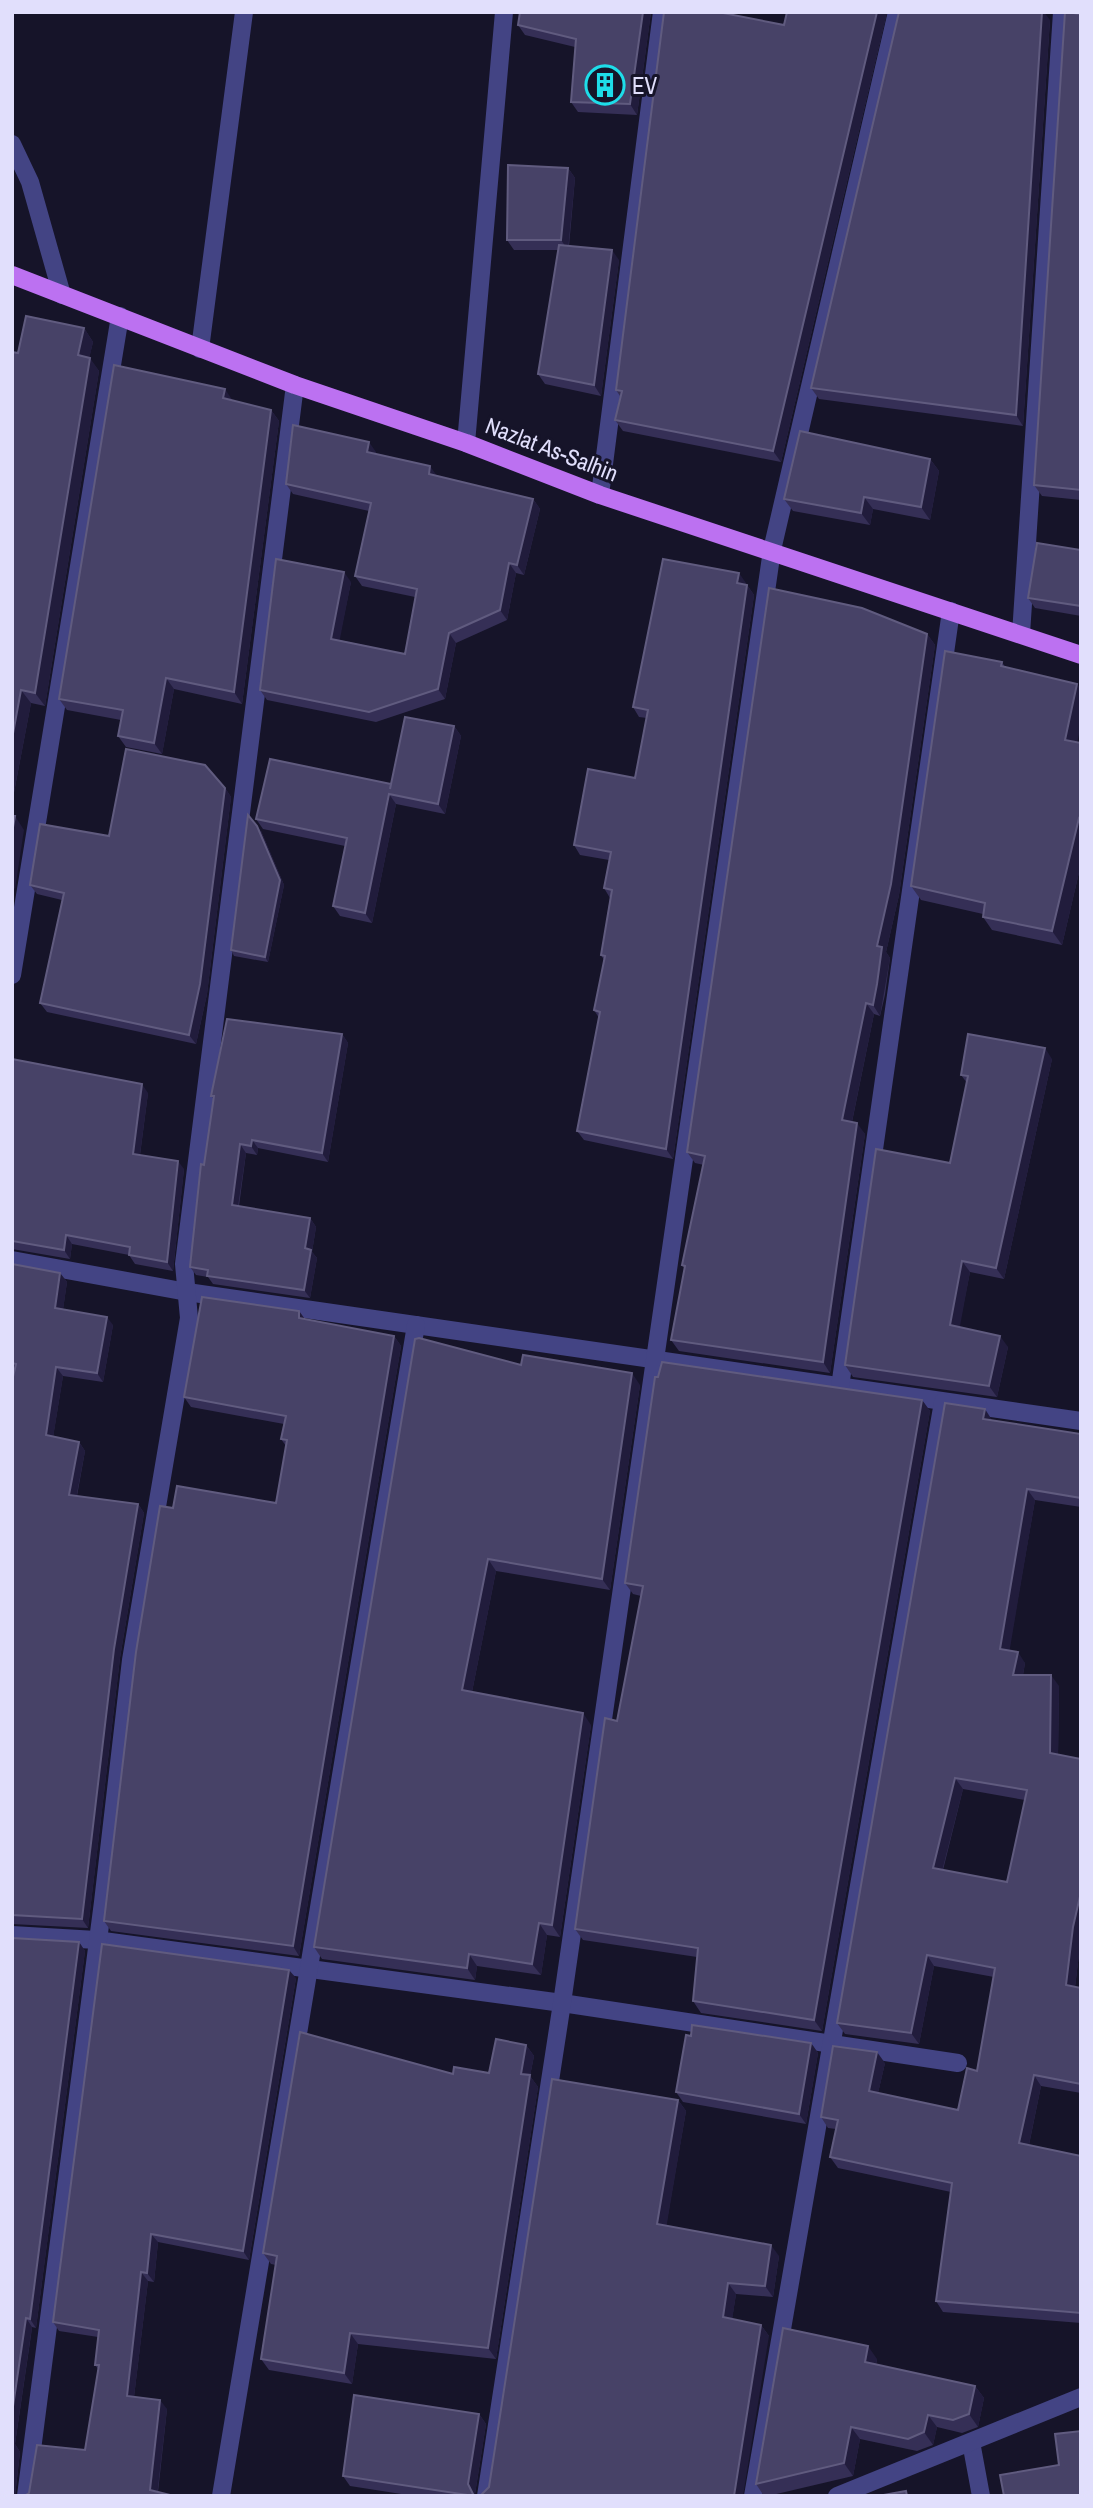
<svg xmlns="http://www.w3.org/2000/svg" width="1093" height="2508" font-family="'Archivo Narrow',sans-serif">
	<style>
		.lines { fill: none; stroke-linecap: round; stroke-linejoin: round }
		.minor { stroke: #434484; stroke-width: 18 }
		.primary { stroke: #bc71f1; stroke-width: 18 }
		.wall { fill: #352f56; fill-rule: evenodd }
		.shaded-wall { fill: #211c3c }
		.building { fill: #474267; stroke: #605b7f; stroke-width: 2; fill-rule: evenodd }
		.labels { text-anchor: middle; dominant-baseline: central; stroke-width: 6; stroke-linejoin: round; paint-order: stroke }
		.poi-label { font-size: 23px; fill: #e1dffc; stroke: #161429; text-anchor: start }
		.street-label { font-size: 23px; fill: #e1dffc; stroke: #161429 }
	</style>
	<rect width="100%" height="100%" fill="#161429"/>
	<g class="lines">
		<g class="minor">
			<polyline points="12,144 30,182 62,295"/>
			<polyline points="200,349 244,12"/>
			<polyline points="466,443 504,12"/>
			<polyline points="600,495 662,12"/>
			<polyline points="1021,634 1062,12"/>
			<polyline points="12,975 120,316"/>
			<polyline points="12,1260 187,1292 1081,1421"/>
			<polyline points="840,1387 951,611"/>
			<polyline points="12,1935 96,1940 562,2003 958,2063"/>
			<polyline points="971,2442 981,2496"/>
			<polyline points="26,2496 103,1902 131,1660 189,1318 184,1264 295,385"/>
			<polyline points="221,2496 416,1325"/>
			<polyline points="486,2496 562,2003 772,550 897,12"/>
			<polyline points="753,2496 943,1402"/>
			<polyline points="837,2496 1081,2397"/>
		</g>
		<polyline class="primary" points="12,275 295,385 466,443 600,495 1081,655"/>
	</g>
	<g class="wall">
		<polygon points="520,12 651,12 637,115 578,112 571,102 575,47 525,35 518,25"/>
		<polygon points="787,12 887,12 781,462 623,431 615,420 620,396 616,390 784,25"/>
		<polygon points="1081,14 1081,500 1042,496 1034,485"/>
		<polygon points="1050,20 1023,426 819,399 811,388"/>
		<polygon points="568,168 575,178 569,246 619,260 601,396 545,384 538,374 558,250 514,250 507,240"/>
		<polygon points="84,328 93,342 89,358 99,371 45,706 31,703 12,803 12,352 18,353"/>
		<polygon points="232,401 271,410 279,421 242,704 174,689 162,754 126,747 118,736 121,720 67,710 59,699"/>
		<polygon points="376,452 376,454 437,476 533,499 540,509 524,575 516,573 507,620 456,643 445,699 376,722 267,700 260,690 351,582 339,640 405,654 415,597 362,586 355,576 369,511 293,494 286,484"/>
		<polygon points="930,459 939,471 930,520 873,509 870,525 793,511 784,499"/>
		<polygon points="1081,550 1081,616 1035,608 1028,598"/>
		<polygon points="746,583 745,585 747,585 754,595 673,1159 584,1140 577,1131 599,1018 594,1010 604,960 601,955 610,898 604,888 609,860 580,855 574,845 635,778 647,718 639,717 633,707"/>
		<polygon points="927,634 935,645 899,895 886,952 890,958 885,995 880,1016 874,1014 852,1122 865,1134 830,1373 679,1351 671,1340 685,1269 682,1265 704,1165 695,1163 687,1152"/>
		<polygon points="1002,662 1005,667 1077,742 1081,743 1081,864 1062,945 992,930 983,917 983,914 921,900 911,886"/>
		<polygon points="454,726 461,736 445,814 396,804 372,923 340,916 333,906 345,846 263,829 256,819 391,785"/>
		<polygon points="225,788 231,797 207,994 196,1044 47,1012 40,1003 62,900 37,894 30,885 109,836"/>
		<polygon points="261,831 284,885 268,962 234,956 231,950"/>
		<polygon points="342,1034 348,1043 328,1162 258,1148 257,1155 246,1153 239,1206 310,1218 316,1227 312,1252 317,1258 310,1298 213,1284 208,1277 196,1275 190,1267 214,1099 211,1096"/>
		<polygon points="12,1059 148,1093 140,1155 184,1169 173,1271 135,1264 129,1255 72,1244 70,1259 12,1249"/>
		<polygon points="1052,1059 1004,1279 970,1272 959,1327 1008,1347 997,1397 853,1377 845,1365 950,1163 967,1083 961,1075"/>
		<polygon points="12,1264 60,1273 67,1282 63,1309 113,1325 103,1382 63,1376 53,1437 79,1442 85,1451 77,1496 138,1504 144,1513 120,1658 88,1928 12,1924 12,1381 14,1371 12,1371"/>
		<polygon points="299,1311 305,1319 394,1336 401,1346 299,1956 111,1931 104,1921 173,1508 276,1503 286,1446 281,1439 284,1424 191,1407 184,1397"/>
		<polygon points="521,1365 640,1385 610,1590 496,1571 472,1692 591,1725 560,1937 547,1935 541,1975 477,1966 475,1980 322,1959 314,1947"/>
		<polygon points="922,1400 930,1411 822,2031 701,2013 693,2001 697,1957 583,1940 575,1929 617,1721 641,1596 633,1594 625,1583"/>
		<path d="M992,1420L1081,1434V1507L1035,1500L1009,1650L1025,1663L1023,1675L1059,1686L1058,1754L1081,1938L1075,1987L1081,1988V2093L1041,2086L1029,2145L1081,2156V2323L943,2312L936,2301L951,2192L838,2168L830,2157L836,2129L828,2128L821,2117L885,2063L878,2093L958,2110L977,2071L994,1977L934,1966L919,2044L845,2034L837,2023ZM963,1789L1025,1800L1007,1882L943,1870Z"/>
		<polygon points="12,1938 79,1942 85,1951 36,2328 32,2327 31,2335 15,2444 20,2452 15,2496 12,2496"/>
		<polygon points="296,1978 249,2260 158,2242 154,2282 148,2281 134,2397 167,2409 158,2492 29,2493 85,2450 98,2369 95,2365 98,2337 59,2331 53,2322"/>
		<polygon points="811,2043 818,2053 806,2124 683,2102 676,2092"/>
		<polygon points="526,2045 534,2056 530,2076 538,2087 496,2359 358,2344 352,2384 269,2370 261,2359 276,2265 271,2264 263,2253 453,2074 489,2073"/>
		<polygon points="678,2100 686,2111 666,2226 779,2256 773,2297 736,2294 732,2319 761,2325 769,2336 489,2487"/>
		<polygon points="877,2359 876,2365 975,2386 984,2398 978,2427 962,2433 937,2427 933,2445 917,2451 860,2439 853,2476 768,2496 764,2496 756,2484"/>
		<polygon points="479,2414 486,2424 475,2494 476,2496 414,2496 350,2486 343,2476"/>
	</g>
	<g class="shaded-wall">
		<polygon points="643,12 651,12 637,115 630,104"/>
		<polygon points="877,12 887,12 781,462 773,451"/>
		<polygon points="1037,12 1044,12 1050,20 1023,426 1016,415"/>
		<polygon points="568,168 575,178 568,250 561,240"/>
		<polygon points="612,250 619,260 601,396 594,385"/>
		<polygon points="84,328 93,342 87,368 78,355"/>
		<polygon points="90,358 99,371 45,706 35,693"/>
		<polygon points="225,389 233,401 223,398"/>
		<polygon points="271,410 279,421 242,704 234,692"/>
		<polygon points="369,442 376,452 374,462 367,452"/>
		<polygon points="930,459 939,471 930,520 921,507"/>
		<polygon points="430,466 437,476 429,474"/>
		<polygon points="864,497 873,509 870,525 861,513"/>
		<polygon points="533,499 540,509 524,575 517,565"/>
		<polygon points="509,563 516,573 507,620 500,610"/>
		<polygon points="344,572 351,582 338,649 331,639"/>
		<polygon points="739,573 746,583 744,592 737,583"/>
		<polygon points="747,585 754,595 673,1159 666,1149"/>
		<polygon points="449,633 456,643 445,699 438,689"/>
		<polygon points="927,634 935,645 899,895 886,952 890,958 880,1016 873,1005 877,946"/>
		<polygon points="166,678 174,689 162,754 154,743"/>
		<polygon points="1077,684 1081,689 1081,725 1075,753 1065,740"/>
		<polygon points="21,690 31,703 12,803 12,739"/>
		<polygon points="454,726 461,736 445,814 438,804"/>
		<polygon points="225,788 231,797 207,994 196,1044 189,1035"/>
		<polygon points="389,794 396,804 372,923 365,913"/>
		<polygon points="15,816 24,830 15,889 12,886 12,833"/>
		<polygon points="1079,818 1081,821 1081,864 1062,945 1052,931"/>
		<polygon points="257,826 261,831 284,885 268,962 265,957"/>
		<polygon points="866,1003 874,1014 850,1131 842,1120"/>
		<polygon points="342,1034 348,1043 328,1162 322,1153"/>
		<polygon points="1045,1048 1052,1059 1004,1279 996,1268"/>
		<polygon points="142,1084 148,1093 139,1162 133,1154"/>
		<polygon points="857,1123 865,1134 830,1373 823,1362"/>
		<polygon points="252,1140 258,1148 257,1155 251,1146"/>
		<polygon points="240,1144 246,1153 237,1213 232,1205"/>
		<polygon points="178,1161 184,1169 173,1271 167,1262"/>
		<polygon points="310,1218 316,1227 312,1252 317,1258 310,1298 304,1290 305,1248"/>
		<polygon points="66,1235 72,1244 70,1259 64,1250"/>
		<polygon points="962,1261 970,1272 958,1337 950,1325"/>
		<polygon points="60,1273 67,1282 62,1317 55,1308"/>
		<polygon points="299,1311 306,1321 299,1318"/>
		<polygon points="107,1317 113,1325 103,1382 97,1373"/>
		<polygon points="394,1336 401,1346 299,1956 293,1946"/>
		<polygon points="1000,1336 1008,1347 997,1397 989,1386"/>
		<polygon points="56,1367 63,1376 52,1444 46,1435"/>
		<polygon points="632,1373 640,1385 610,1590 602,1579"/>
		<polygon points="922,1400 930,1411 822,2031 814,2020"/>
		<polygon points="985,1409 992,1420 983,1419"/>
		<polygon points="79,1442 85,1451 75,1504 69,1495"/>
		<polygon points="1027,1489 1035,1500 1008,1660 1000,1649"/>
		<polygon points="138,1504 144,1513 120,1658 88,1928 82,1919 114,1649"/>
		<polygon points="488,1559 496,1571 470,1702 462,1690"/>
		<polygon points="1018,1652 1025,1663 1021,1686 1013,1675"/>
		<polygon points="1051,1675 1059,1686 1058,1763 1050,1753"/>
		<polygon points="583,1713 591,1725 560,1937 552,1925"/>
		<polygon points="955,1778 963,1789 940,1879 933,1868"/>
		<polygon points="1081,1892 1081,1938 1074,1996 1066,1985 1073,1927"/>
		<polygon points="539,1923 547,1935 541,1975 532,1964"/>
		<polygon points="79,1942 85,1951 36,2328 30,2319"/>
		<polygon points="469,1954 477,1966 475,1980 467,1968"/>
		<polygon points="927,1955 934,1966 919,2044 911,2033"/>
		<polygon points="289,1970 296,1978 249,2260 243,2251"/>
		<polygon points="811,2043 818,2053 806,2124 799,2114"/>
		<polygon points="526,2045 534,2056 530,2076 538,2087 496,2359 488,2348 521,2074"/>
		<polygon points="877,2052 885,2063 876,2102 869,2091"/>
		<polygon points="1034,2075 1041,2086 1027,2154 1019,2143"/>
		<polygon points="678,2100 686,2111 665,2235 657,2224"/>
		<polygon points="151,2234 158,2242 154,2282 147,2273"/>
		<polygon points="771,2245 779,2256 773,2297 765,2286"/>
		<polygon points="141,2272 148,2281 133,2405 127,2396"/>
		<polygon points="728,2283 736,2294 731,2328 723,2317"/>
		<polygon points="26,2318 32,2327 15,2444 20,2452 15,2496 12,2496 12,2413"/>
		<polygon points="761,2325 769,2336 743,2496 734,2496"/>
		<polygon points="350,2333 358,2344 352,2384 344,2373"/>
		<polygon points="868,2346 877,2359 874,2375 865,2362"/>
		<polygon points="975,2386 984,2398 978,2427 969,2414"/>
		<polygon points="160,2400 167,2409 157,2496 150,2490"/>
		<polygon points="479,2414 486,2424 475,2494 476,2496 474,2496 468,2484"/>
		<polygon points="928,2415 937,2427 933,2445 924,2432"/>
		<polygon points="851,2427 860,2439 853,2476 844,2463"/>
	</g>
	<g class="building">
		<polygon points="520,12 643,12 630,104 571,102 576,39 518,25"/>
		<polygon points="664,12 718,12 784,25 787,12 877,12 773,451 615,420 622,391 616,390"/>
		<polygon points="899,12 1042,12 1016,415 811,388"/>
		<polygon points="1065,12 1081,14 1081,490 1034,485"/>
		<polygon points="508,165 568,168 561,240 507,240"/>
		<polygon points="559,245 612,250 594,385 538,374"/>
		<polygon points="26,316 84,328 78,355 90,358 35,693 21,690 12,739 12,352 18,353"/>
		<polygon points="114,365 225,389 223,398 271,410 234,692 166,678 154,743 118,736 123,710 59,699"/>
		<polygon points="293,425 369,442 367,452 430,466 429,474 533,499 517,565 509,563 500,610 449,633 438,689 369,712 260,690 276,559 344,572 331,639 405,654 417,589 355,576 371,503 286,484"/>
		<polygon points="800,431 930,459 921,507 864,497 861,513 784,499"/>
		<polygon points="1037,543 1081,550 1081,606 1028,598"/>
		<polygon points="663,559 739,573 737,583 747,585 666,1149 577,1131 600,1012 594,1010 605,956 601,955 612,890 604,888 611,852 574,845 588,769 635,778 648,710 633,707"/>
		<polygon points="769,588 862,608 927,634 891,884 877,946 882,947 877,984 873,1005 866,1003 842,1120 857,1123 823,1362 671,1340 685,1266 682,1265 705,1156 687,1152"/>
		<polygon points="945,651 1002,662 1001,666 1077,684 1065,740 1081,743 1081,819 1079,818 1052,931 983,917 985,903 911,886"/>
		<polygon points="405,717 454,726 438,804 389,794 365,913 333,906 347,838 256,819 270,759 391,784 390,789"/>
		<polygon points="126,749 205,765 225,788 200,984 189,1035 40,1003 64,893 30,885 40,824 109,836"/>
		<polygon points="248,815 257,826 280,880 265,957 231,950"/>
		<polygon points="12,816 15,816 12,833"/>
		<polygon points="227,1019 342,1034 322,1153 252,1140 251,1146 240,1144 232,1205 310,1218 305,1248 311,1250 304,1290 207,1276 208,1270 190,1267 201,1164 204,1165 214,1096 211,1096"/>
		<polygon points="968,1034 1045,1048 996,1268 962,1261 950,1325 1000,1336 989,1386 845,1365 876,1149 950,1163 968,1076 961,1075"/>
		<polygon points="12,1059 142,1084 133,1154 178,1161 167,1262 129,1255 130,1247 66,1235 64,1250 12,1241"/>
		<polygon points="12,1264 60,1273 55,1308 107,1317 97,1373 56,1367 46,1435 79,1442 69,1495 138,1504 114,1649 82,1919 12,1915 12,1381 16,1364 12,1363"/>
		<polygon points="202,1297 299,1311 299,1318 394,1336 293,1946 104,1921 136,1652 160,1506 173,1508 177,1486 276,1503 287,1440 281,1439 286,1416 184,1397"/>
		<polygon points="419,1338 521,1365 523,1355 632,1373 602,1579 488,1559 462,1690 583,1713 552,1925 539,1923 532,1964 469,1954 467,1968 314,1947 415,1339"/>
		<polygon points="662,1362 922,1400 814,2020 693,2001 698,1948 575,1929 605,1718 617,1721 643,1586 625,1583 655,1377 658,1377"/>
		<path d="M945,1403L985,1409L983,1419L1081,1434V1498L1027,1489L1000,1649L1018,1652L1013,1675H1051L1050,1753L1081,1759V1892L1073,1927L1066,1985L1081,1988V2084L1034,2075L1019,2143L1081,2156V2313L936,2301L952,2183L830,2157L838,2120L821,2117L833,2046L877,2052L869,2091L958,2110L967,2068L977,2071L995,1968L927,1955L911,2033L837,2023ZM955,1778L1027,1790L1007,1882L933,1868Z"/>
		<polygon points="12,1938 79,1942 30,2319 26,2318 12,2413"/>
		<polygon points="102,1944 289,1970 243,2251 151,2234 147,2273 141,2272 127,2396 160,2400 150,2490 174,2496 24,2496 29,2493 37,2445 85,2450 99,2365 95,2365 99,2330 53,2322"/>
		<polygon points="692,2025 811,2043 799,2114 676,2092 686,2035 691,2036"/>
		<polygon points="300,2032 453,2074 454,2067 489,2073 496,2039 526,2045 521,2074 530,2075 488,2348 350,2333 344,2373 261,2359 277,2256 263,2253"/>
		<polygon points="552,2079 678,2100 657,2224 771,2245 765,2286 728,2283 723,2317 761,2325 734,2496 480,2496 489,2487"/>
		<polygon points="783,2328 868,2346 865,2362 975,2386 969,2414 953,2420 928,2415 924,2432 908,2439 851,2427 844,2463 756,2484"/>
		<polygon points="354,2395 479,2414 468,2484 474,2496 343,2476"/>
		<polygon points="1081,2431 1081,2496 1004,2496 1000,2475 1059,2465 1055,2434"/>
		<polygon points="906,2491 907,2496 878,2496"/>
	</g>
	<defs>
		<g id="building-ring" transform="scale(2.0125)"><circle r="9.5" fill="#161429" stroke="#1edde9" stroke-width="1.5"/><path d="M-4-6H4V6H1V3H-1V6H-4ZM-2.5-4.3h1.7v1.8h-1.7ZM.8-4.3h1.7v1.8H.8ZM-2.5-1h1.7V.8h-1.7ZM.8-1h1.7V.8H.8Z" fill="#1edde9"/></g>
	</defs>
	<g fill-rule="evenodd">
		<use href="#building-ring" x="605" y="85"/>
	</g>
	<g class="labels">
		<g class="poi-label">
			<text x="632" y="85">EV</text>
		</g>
		<g class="street-label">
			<text transform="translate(552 449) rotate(21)">Nazlat As-Salhin</text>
		</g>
	</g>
	<rect width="1093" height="2508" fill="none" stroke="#e1dffc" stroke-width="28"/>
</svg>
